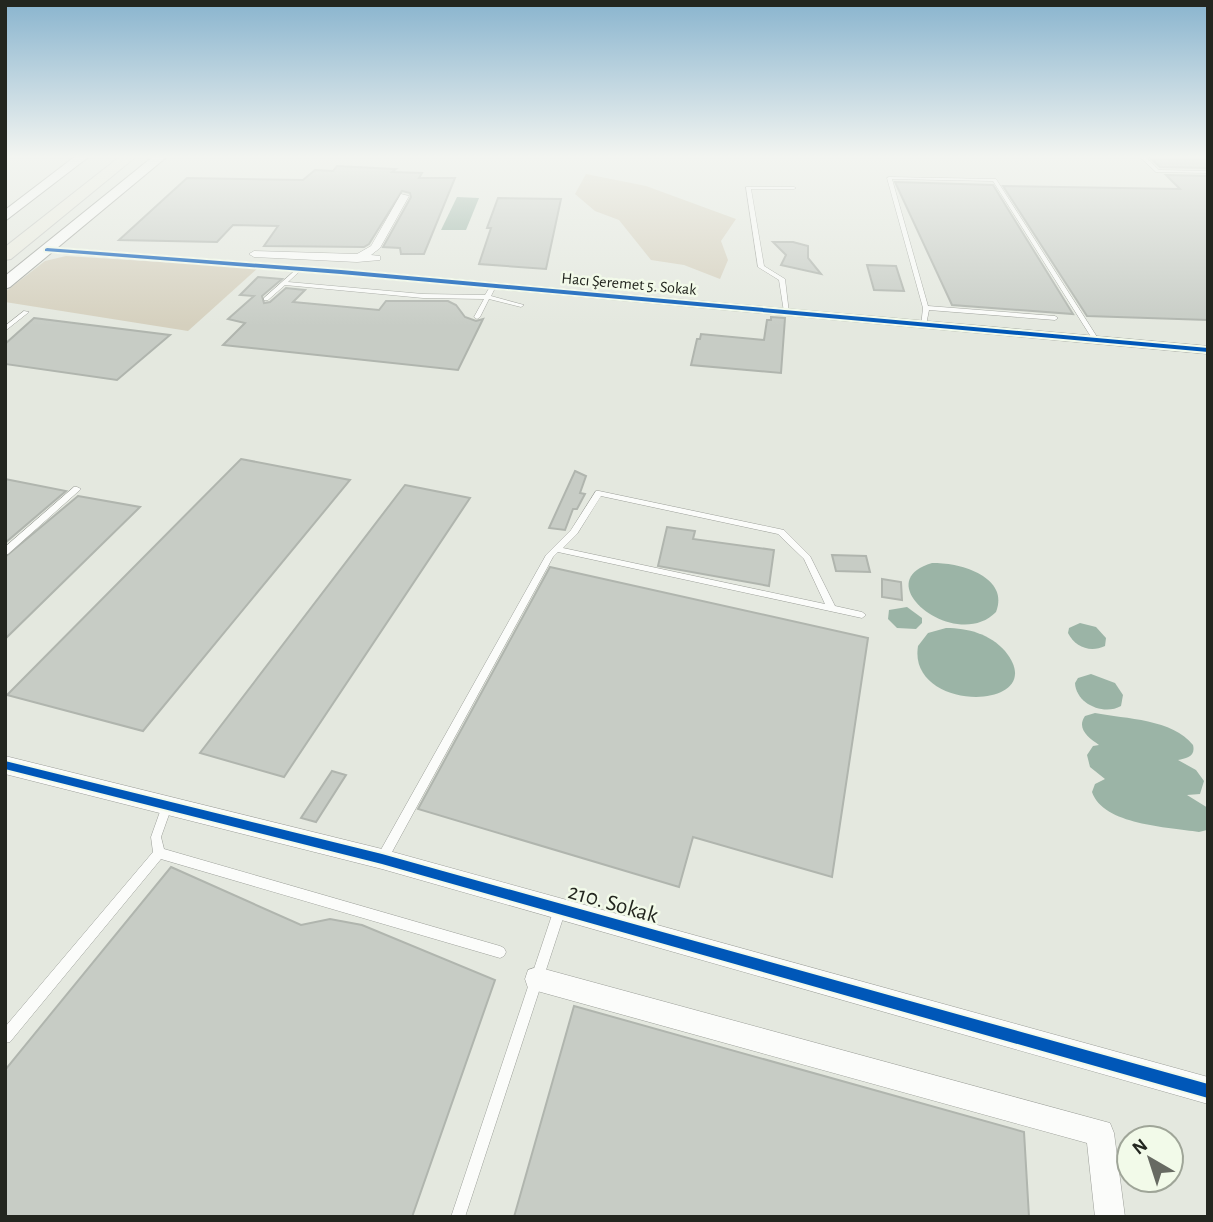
<svg xmlns="http://www.w3.org/2000/svg" width="1213" height="1222" font-family="'Alegreya Sans',sans-serif">
	<style>
		.green { fill: #d5d0be }
		.water { fill: #9bb4a6 }
		.building { fill: #c7ccc5; stroke: #b0b5ae; stroke-width: 2 }
		.lines { fill: none; stroke-linecap: round; stroke-linejoin: round }
		.lane-casing { stroke: #9c9f99; stroke-width: 1 }
		.street-casing { stroke: #9c9f99; stroke-width: 1 }
		.secondary-casing { stroke: #9c9f99; stroke-width: 2 }
		.primary-casing { stroke: #c1c3bf; stroke-width: 2 }
		.lane { fill: #fbfcfa; fill-rule: evenodd }
		.street { fill: #fbfcfa; fill-rule: evenodd }
		.secondary { fill: #fbfcfa; fill-rule: evenodd }
		.primary { fill: #eaebdf; fill-rule: evenodd }
		.cycleway-casing { stroke: #f2fae9; stroke-width: 4 }
		.cycleway { fill: #0057b8; fill-rule: evenodd }
		.labels { text-anchor: middle; dominant-baseline: central; stroke-width: 5; stroke-linejoin: round; paint-order: stroke }
		.far-street-label { font-size: 16px; fill: #23261f; stroke: #f2fae9 }
		.near-street-label { font-size: 23px; fill: #23261f; stroke: #f2fae9 }
	</style>
	<rect width="100%" height="100%" fill="#e4e8df"/>
	<g class="green">
		<polygon points="586,174 646,186 736,219 721,241 728,260 720,279 684,265 651,260 619,220 595,211 575,194"/>
		<polygon points="66,256 258,268 188,331 5,302 5,292 45,261"/>
	</g>
	<g class="water">
		<polygon points="457,197 479,198 466,230 441,230"/>
		<path d="M932,563C958,562 1010,576 996,612C956,653 866,582 932,563Z"/>
		<polygon points="907,607 922,618 922,623 916,629 897,628 888,619 889,610"/>
		<path d="M1080,623L1096,627L1106,638L1105,646C1090,653 1075,647 1068,633L1069,628Z"/>
		<path d="M946,628C968,628 990,634 1005,651C1054,711 907,715 918,646L928,633Z"/>
		<path d="M1091,674L1115,683L1123,695L1121,706C1104,716 1076,704 1075,683L1078,678Z"/>
		<path d="M1095,713C1126,719 1173,719 1193,745C1196,757 1186,758 1178,760L1196,770L1204,781L1200,794L1187,795L1208,808L1207,830L1199,832C1168,827 1103,825 1092,792L1095,784L1105,779L1090,767L1087,755L1093,746L1099,745C1089,738 1076,729 1085,716Z"/>
	</g>
	<g class="building">
		<polygon points="1147,155 1208,155 1208,168 1160,167"/>
		<polygon points="337,166 396,169 392,172 422,173 419,178 455,178 424,254 401,254 400,248 383,247 411,197 410,193 402,191 369,244 364,247 264,246 278,226 233,225 217,242 119,240 187,178 303,180 315,170 333,171"/>
		<polygon points="1166,175 1208,176 1208,320 1087,316 1003,186 1180,189"/>
		<polygon points="895,182 993,185 1073,314 952,305"/>
		<polygon points="498,198 561,199 546,269 479,264 491,228 487,228"/>
		<polygon points="773,242 793,242 808,246 808,258 821,274 781,265 786,255"/>
		<polygon points="867,265 896,266 904,291 874,290"/>
		<polygon points="258,277 282,279 262,296 264,303 270,302 286,288 305,290 293,302 379,310 386,301 448,301 456,305 465,317 476,321 483,319 458,370 223,345 245,323 228,319 254,296 240,295"/>
		<polygon points="771,317 785,318 781,373 691,365 697,339 700,339 701,334 764,340 767,320 771,320"/>
		<polygon points="34,318 170,335 117,380 5,364 5,344"/>
		<polygon points="241,459 350,480 143,731 7,695"/>
		<polygon points="575,471 586,476 580,493 585,494 577,509 573,509 565,530 549,528"/>
		<polygon points="5,479 66,491 5,543"/>
		<polygon points="405,485 470,498 284,777 200,753"/>
		<polygon points="78,496 140,507 5,639 5,557"/>
		<polygon points="667,527 695,531 693,539 774,550 769,586 658,566"/>
		<polygon points="832,555 866,556 870,572 836,571"/>
		<polygon points="550,567 868,638 832,877 693,837 679,887 418,809"/>
		<polygon points="882,579 901,582 902,600 882,597"/>
		<polygon points="332,771 346,775 316,822 301,818"/>
		<polygon points="171,867 301,925 330,919 362,925 495,980 412,1217 5,1217 5,1070"/>
		<polygon points="574,1006 1024,1132 1029,1217 514,1217"/>
	</g>
	<g class="lines">
		<g class="lane-casing">
			<g id="lane">
				<polygon points="1138,155 1143,155 1159,170 1208,171 1208,173 1156,172"/>
				<polygon points="889,177 996,179 1099,340 1098,341 1093,340 993,181 892,179 928,306 1055,316 1058,318 1055,320 929,310 926,325 921,326 923,308 887,178"/>
				<polygon points="746,187 794,187 796,188 794,189 751,189 764,266 785,279 789,313 784,312 779,280 758,267"/>
				<polygon points="299,267 302,269 301,270 288,282 423,294 485,295 491,285 493,284 496,286 491,296 524,305 521,307 489,299 480,317 477,319 474,317 484,299 423,298 285,285 268,300 264,300 264,298"/>
				<polygon points="24,311 29,312 5,331 5,326"/>
				<polygon points="74,487 77,487 81,489 8,554 5,555 5,547"/>
				<path d="M596,491H599L784,530L810,556L835,606L862,612L866,615L862,618L558,552L553,557L386,863L382,864L378,863L376,859L378,855L546,555L571,530ZM601,496L778,534L804,559L825,604L563,548L577,534Z"/>
				<polygon points="167,801 171,803 172,806 161,837 164,849 500,946 504,948 506,952 504,956 500,958 161,859 10,1042 5,1043 5,1027 153,852 151,837 162,806 163,803"/>
				<polygon points="560,903 564,905 566,909 465,1217 451,1217 554,909 556,905"/>
			</g>
		</g>
		<g class="street-casing">
			<g id="street">
				<polygon points="401,194 409,196 380,248 371,255 380,256 380,260 357,262 254,257 249,254 254,251 357,254 371,246"/>
				<polygon points="47,247 341,269 1208,346 1208,354 341,275 43,252 42,250"/>
				<polygon points="5,756 382,849 1208,1077 1208,1104 382,869 5,774"/>
				<polygon points="537,967 1110,1123 1114,1133 1125,1217 1095,1217 1087,1143 537,991 528,988 525,979 528,970"/>
			</g>
		</g>
		<g class="secondary-casing">
			<g id="secondary">
				<polygon points="77,155 91,155 5,221 5,210"/>
				<polygon points="155,155 169,155 10,287 5,289 5,276"/>
			</g>
		</g>
		<g class="primary-casing">
			<polygon id="primary" points="122,155 138,155 11,259 5,260 5,247"/>
		</g>
		<use href="#lane" class="lane"/>
		<use href="#street" class="street"/>
		<use href="#secondary" class="secondary"/>
		<use href="#primary" class="primary"/>
		<g class="cycleway-casing">
			<g id="cycleway">
				<polygon points="47,248 341,270 1208,348 1208,352 341,274 45,251 45,249"/>
				<polygon points="5,761 382,854 1208,1084 1208,1098 382,864 5,769"/>
			</g>
		</g>
		<use href="#cycleway" class="cycleway"/>
	</g>
	<linearGradient id="sky" x2="0" y2="1"><stop stop-color="#89b4ce"/><stop offset="0.48" stop-color="#f3f5f1"/><stop offset="1" stop-color="#f3f5f1" stop-opacity="0"/></linearGradient>
	<rect width="1213" height="326" fill="url(#sky)"/>
	<g class="labels">
		<g class="far-street-label">
			<text transform="translate(629 284) rotate(5)">Hacı Şeremet 5. Sokak</text>
		</g>
		<g class="near-street-label">
			<text transform="translate(613 904) rotate(16)">210. Sokak</text>
		</g>
	</g>
	<rect width="1213" height="1222" fill="none" stroke="#23261f" stroke-width="14"/>
	<g transform="translate(1150 1159) rotate(321)"><circle r="33" fill="#f2fae9" stroke="#9fa598" stroke-width="2"/>
	<path d="M0-5L12 26L0 18L-12 26Z" fill="#676a62"/>
	<text y="-10" font-size="19" font-weight="bold" text-anchor="middle" fill="#23261f">N</text>
	</g>
</svg>
